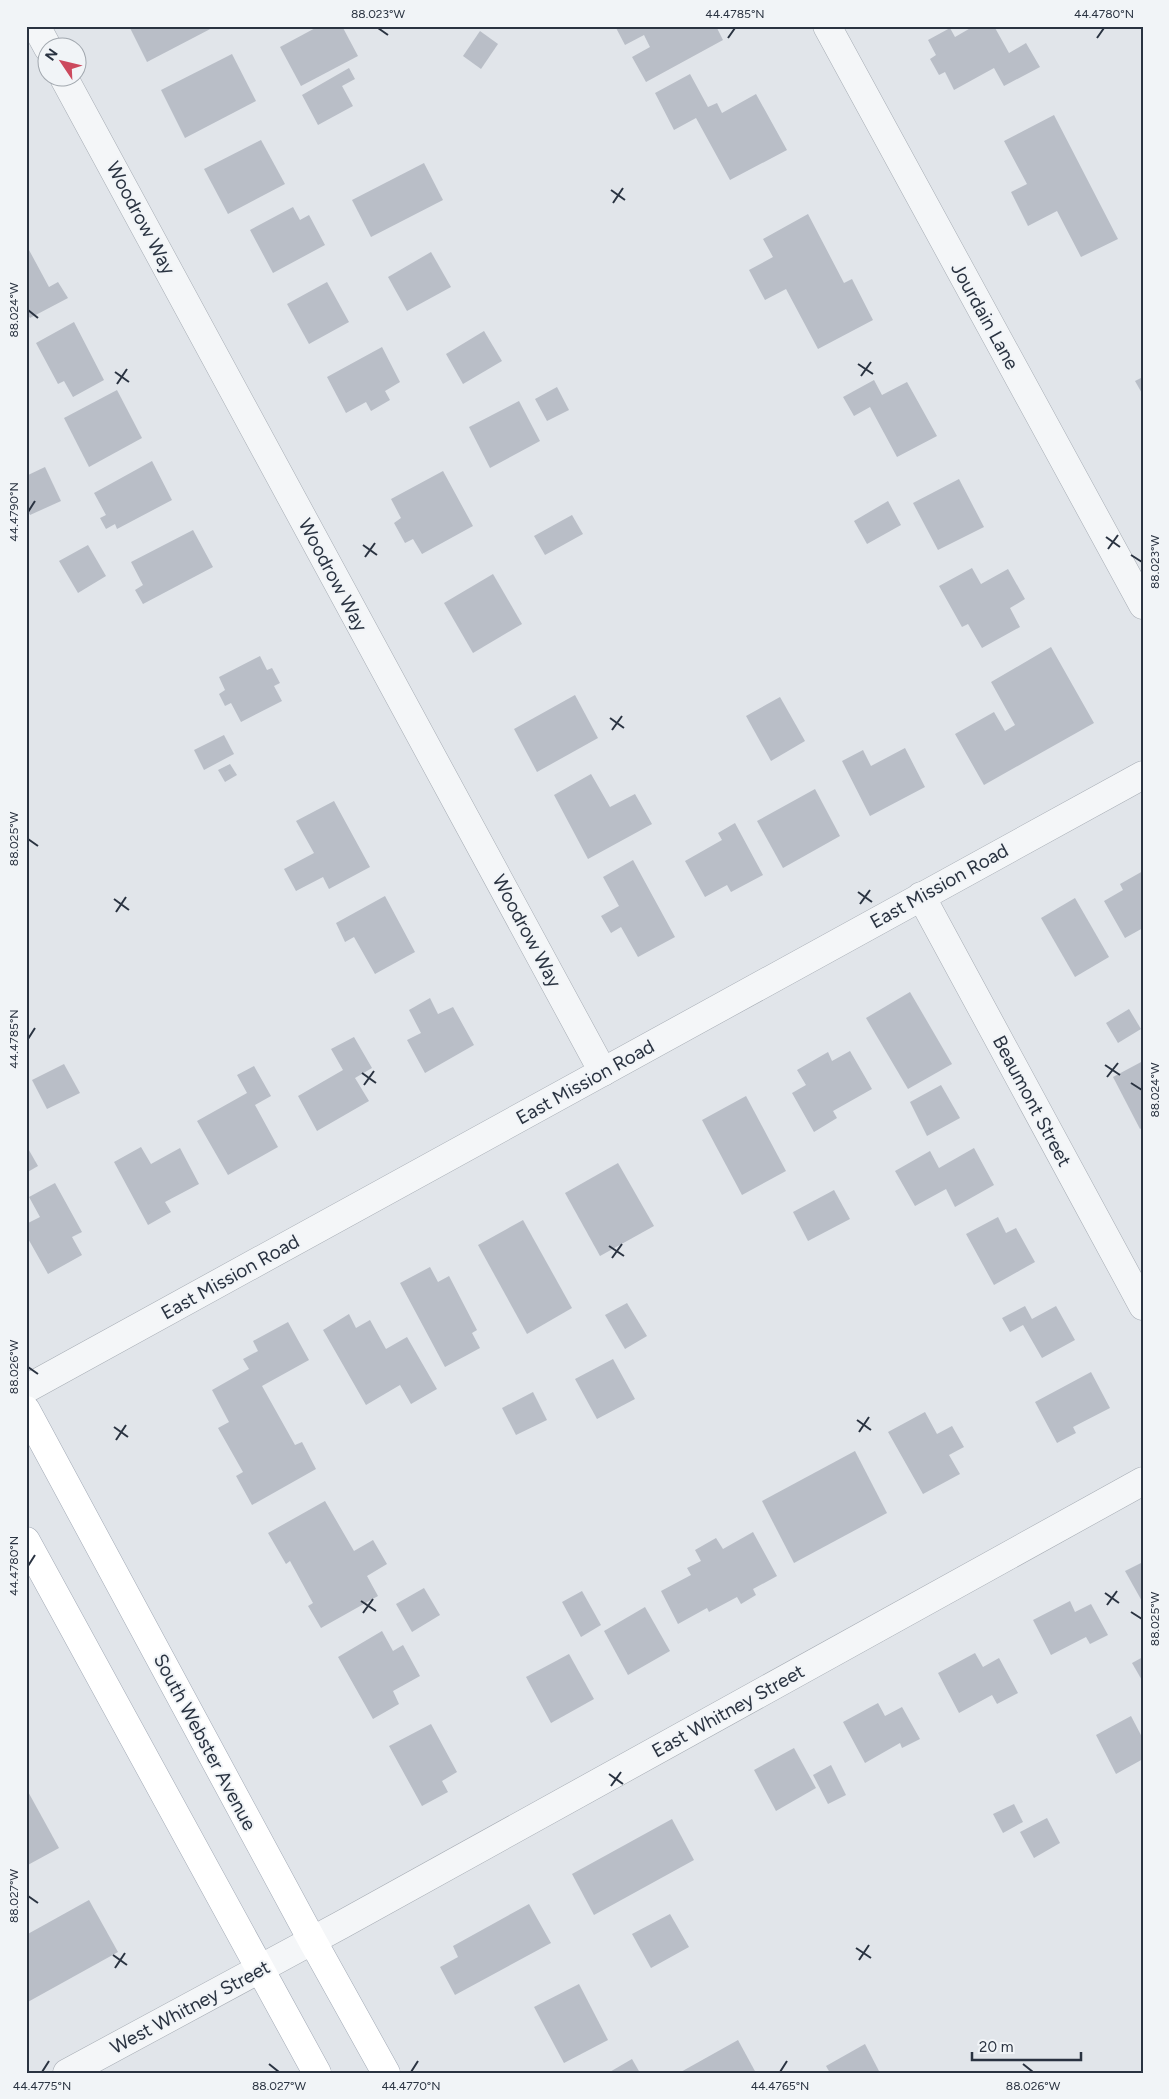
<svg xmlns="http://www.w3.org/2000/svg" width="1169" height="2099" font-family="Figtree,sans-serif">
	<style>
		.building { fill: #b9bec7 }
		.lines { fill: none; stroke-linecap: round; stroke-linejoin: round }
		.minor-casing { stroke: #a6acb4; stroke-width: 29 }
		.major-casing { stroke: #a1a9b5; stroke-width: 29 }
		.minor { stroke: #f4f6f8; stroke-width: 28 }
		.major { stroke: #fff; stroke-width: 28 }
		.ticks { fill: none; stroke: #2a3341; stroke-width: 2 }
		.labels { text-anchor: middle; dominant-baseline: central; stroke-width: 4; stroke-linejoin: round; paint-order: stroke }
		.street-label { font-size: 19px; fill: #2a3341; stroke: #f1f4f7 }
		.neatline { fill: none; stroke: #2a3341; stroke-width: 2 }
		.ticks-label { font-size: 12px; text-anchor: middle; fill: #2a3341 }
	</style>
	<rect width="100%" height="100%" fill="#e1e5ea"/>
	<g class="building">
		<polygon points="129,26 216,26 147,62"/>
		<polygon points="319,26 342,26 358,56 301,86 280,47"/>
		<polygon points="615,26 716,26 723,40 646,82 632,57 650,47 644,35 625,45"/>
		<polygon points="974,26 994,26 1009,53 1026,43 1040,67 1004,86 994,68 954,90 945,72 939,75 930,59 936,55 928,40 950,28 955,37"/>
		<polygon points="480,31 498,44 481,69 463,56"/>
		<polygon points="232,54 256,101 185,138 161,90"/>
		<polygon points="349,68 355,79 342,86 353,106 318,125 302,95"/>
		<polygon points="690,74 708,107 717,103 722,113 756,94 787,150 730,180 696,118 674,130 655,93"/>
		<polygon points="1054,115 1118,239 1081,257 1057,211 1028,226 1011,192 1027,184 1004,141"/>
		<polygon points="261,140 285,184 228,214 204,169"/>
		<polygon points="424,163 443,200 371,237 352,200"/>
		<polygon points="293,207 300,220 309,215 325,245 273,273 250,230"/>
		<polygon points="808,214 844,283 852,279 873,320 818,349 786,289 765,300 749,270 773,257 763,239"/>
		<polygon points="29,250 49,287 58,282 68,298 30,318 26,312 26,251"/>
		<polygon points="431,252 451,287 407,311 388,277"/>
		<polygon points="327,282 349,322 309,344 287,304"/>
		<polygon points="74,322 104,380 73,397 64,381 58,384 36,343"/>
		<polygon points="484,331 502,361 463,384 446,354"/>
		<polygon points="382,347 400,382 385,391 390,400 371,411 366,402 346,413 327,377"/>
		<polygon points="1143,377 1143,395 1135,381"/>
		<polygon points="874,380 882,395 907,382 937,436 897,457 870,407 854,416 843,397"/>
		<polygon points="557,387 569,410 547,421 535,399"/>
		<polygon points="117,390 142,438 89,467 64,418"/>
		<polygon points="519,401 540,441 490,468 469,427"/>
		<polygon points="152,461 172,500 117,529 115,524 106,529 100,518 106,515 94,493"/>
		<polygon points="45,467 61,501 30,515 26,508 26,476"/>
		<polygon points="443,471 473,526 422,554 413,539 405,543 394,523 401,518 391,499"/>
		<polygon points="959,479 984,527 938,550 913,503"/>
		<polygon points="888,501 901,525 867,544 854,521"/>
		<polygon points="572,515 583,534 545,555 534,536"/>
		<polygon points="193,530 213,567 143,604 135,590 143,585 131,562"/>
		<polygon points="88,545 106,576 78,593 59,561"/>
		<polygon points="972,568 981,584 1008,569 1025,599 1010,608 1020,627 982,648 968,624 962,627 939,586"/>
		<polygon points="493,574 522,624 473,653 444,603"/>
		<polygon points="1051,647 1094,723 984,785 955,734 994,712 1005,731 1015,725 991,682"/>
		<polygon points="260,656 267,670 272,668 280,683 274,686 282,701 241,722 231,703 225,706 219,694 225,690 219,677"/>
		<polygon points="575,695 598,738 537,772 514,729"/>
		<polygon points="780,697 805,741 771,761 746,716"/>
		<polygon points="224,735 234,754 204,770 194,750"/>
		<polygon points="905,748 925,787 870,816 842,761 863,750 871,766"/>
		<polygon points="230,764 237,775 225,782 218,770"/>
		<polygon points="591,774 610,807 635,794 652,824 588,859 554,795"/>
		<polygon points="815,789 840,836 783,868 757,821"/>
		<polygon points="334,801 370,867 329,889 323,877 296,891 284,869 314,853 296,821"/>
		<polygon points="735,823 763,875 731,892 727,885 705,897 685,861 722,840 718,833"/>
		<polygon points="633,860 675,937 638,957 621,927 611,933 601,916 619,906 603,877"/>
		<polygon points="1143,871 1143,928 1125,938 1104,901 1123,890 1120,884"/>
		<polygon points="385,896 415,952 375,974 354,937 345,942 336,923"/>
		<polygon points="1075,898 1109,957 1075,977 1041,918"/>
		<polygon points="910,992 952,1064 908,1089 866,1018"/>
		<polygon points="430,998 438,1014 453,1007 474,1045 425,1073 407,1040 421,1033 409,1010"/>
		<polygon points="1129,1009 1141,1029 1118,1043 1106,1023"/>
		<polygon points="354,1037 372,1068 355,1078 369,1101 317,1131 298,1096 343,1070 331,1049"/>
		<polygon points="850,1051 872,1089 833,1111 837,1118 814,1132 792,1093 806,1085 797,1070 828,1052 832,1061"/>
		<polygon points="1143,1061 1143,1127 1140,1129 1113,1077"/>
		<polygon points="64,1064 80,1093 47,1109 32,1080"/>
		<polygon points="254,1066 271,1096 255,1105 278,1147 228,1175 197,1121 247,1093 237,1075"/>
		<polygon points="941,1085 960,1118 927,1136 910,1102"/>
		<polygon points="746,1096 786,1171 742,1195 702,1120"/>
		<polygon points="26,1145 38,1166 26,1173"/>
		<polygon points="141,1147 151,1164 180,1148 199,1184 165,1202 171,1212 148,1225 114,1162"/>
		<polygon points="974,1148 994,1185 955,1207 946,1189 915,1206 895,1171 930,1151 939,1168"/>
		<polygon points="618,1163 654,1226 600,1256 565,1193"/>
		<polygon points="55,1183 82,1232 72,1237 82,1255 48,1274 26,1235 26,1224 40,1217 29,1197"/>
		<polygon points="834,1190 850,1219 808,1241 793,1212"/>
		<polygon points="998,1217 1006,1233 1016,1228 1035,1262 994,1285 966,1234"/>
		<polygon points="523,1220 572,1308 527,1334 478,1245"/>
		<polygon points="430,1267 438,1282 449,1276 477,1330 472,1333 480,1348 445,1367 400,1283"/>
		<polygon points="627,1303 647,1336 625,1349 605,1315"/>
		<polygon points="1025,1306 1032,1319 1056,1306 1075,1340 1042,1358 1023,1325 1010,1332 1002,1318"/>
		<polygon points="349,1314 356,1328 370,1320 386,1349 407,1337 437,1389 411,1404 400,1385 366,1405 323,1330"/>
		<polygon points="288,1322 309,1360 262,1386 295,1445 302,1442 316,1469 252,1505 236,1476 243,1472 218,1428 229,1422 212,1390 249,1369 243,1359 258,1351 253,1341"/>
		<polygon points="613,1359 635,1399 597,1419 575,1379"/>
		<polygon points="1091,1372 1110,1408 1073,1427 1076,1433 1057,1443 1035,1402"/>
		<polygon points="533,1392 547,1420 516,1435 502,1408"/>
		<polygon points="925,1412 937,1434 952,1426 964,1447 949,1455 960,1474 923,1494 888,1432"/>
		<polygon points="855,1451 887,1513 794,1563 762,1501"/>
		<polygon points="325,1501 354,1551 373,1540 387,1564 367,1576 378,1596 321,1628 308,1606 313,1603 290,1561 286,1564 268,1533"/>
		<polygon points="753,1532 777,1576 753,1589 756,1595 741,1604 737,1597 709,1612 707,1608 678,1624 661,1591 691,1575 687,1568 701,1561 695,1550 716,1538 723,1549"/>
		<polygon points="1143,1562 1143,1603 1125,1571"/>
		<polygon points="424,1588 440,1615 412,1632 396,1604"/>
		<polygon points="582,1591 601,1625 581,1637 562,1602"/>
		<polygon points="1070,1601 1075,1612 1091,1604 1108,1635 1090,1644 1086,1637 1051,1655 1033,1620"/>
		<polygon points="645,1607 670,1651 628,1675 604,1631"/>
		<polygon points="382,1631 393,1651 403,1645 420,1676 393,1691 399,1704 373,1719 338,1657"/>
		<polygon points="975,1653 983,1667 999,1658 1018,1693 997,1704 992,1695 959,1713 938,1673"/>
		<polygon points="569,1654 594,1699 551,1723 526,1677"/>
		<polygon points="1143,1657 1143,1682 1132,1663"/>
		<polygon points="878,1703 885,1716 902,1707 920,1739 902,1748 900,1743 865,1763 843,1722"/>
		<polygon points="1131,1716 1143,1739 1143,1759 1116,1774 1096,1735"/>
		<polygon points="431,1724 457,1772 442,1781 448,1792 422,1806 389,1746"/>
		<polygon points="794,1748 816,1788 776,1811 754,1770"/>
		<polygon points="831,1765 846,1795 828,1804 813,1775"/>
		<polygon points="26,1788 59,1848 26,1866"/>
		<polygon points="1014,1804 1023,1822 1003,1833 993,1814"/>
		<polygon points="1047,1818 1060,1843 1034,1858 1020,1832"/>
		<polygon points="672,1819 694,1860 594,1915 572,1874"/>
		<polygon points="89,1900 118,1952 26,2003 26,1935"/>
		<polygon points="529,1904 551,1943 455,1995 440,1967 458,1957 453,1946"/>
		<polygon points="670,1914 689,1947 651,1968 632,1934"/>
		<polygon points="579,1984 608,2040 564,2063 534,2007"/>
		<polygon points="738,2040 756,2073 679,2073"/>
		<polygon points="865,2044 880,2073 830,2073 826,2066"/>
		<polygon points="632,2059 640,2073 608,2073"/>
	</g>
	<g class="lines">
		<g class="minor-casing">
			<g id="minor">
				<polyline points="36,26 48,48"/>
				<polyline points="827,26 1143,605"/>
				<polyline points="64,78 603,1072"/>
				<polyline points="921,896 1143,1306"/>
				<polyline points="26,1389 1143,775"/>
				<polyline points="67,2073 341,1925 1143,1481"/>
			</g>
		</g>
		<g class="major-casing">
			<g id="major">
				<polyline points="26,1410 312,1940 386,2073"/>
				<polyline points="26,1541 317,2073"/>
			</g>
		</g>
		<use href="#minor" class="minor"/>
		<use href="#major" class="major"/>
	</g>
	<path class="ticks" d="M378,28L388,35M728,38L735,28M1097,38L1104,28M611,190L625,200M613,203L623,188M28,310L38,318M858,364L873,374M115,372L129,382M861,376L871,362M117,384L127,369M28,512L35,501M1106,537L1120,547M363,545L377,555M1108,549L1118,535M1131,555L1142,562M365,557L375,543M610,718L624,728M612,730L622,716M28,839L38,846M858,892L872,902M114,899L129,910M860,904L870,890M116,912L126,897M28,1039L35,1028M1105,1065L1120,1075M362,1073L376,1083M1107,1077L1118,1063M1131,1083L1142,1090M364,1085L374,1071M609,1246L624,1256M612,1258L622,1244M28,1367L38,1374M857,1420L871,1430M114,1427L128,1437M859,1432L869,1417M116,1440L126,1425M28,1566L35,1555M1105,1593L1119,1603M361,1601L376,1611M1107,1605L1117,1591M1131,1612L1142,1619M363,1613L373,1599M609,1774L623,1784M611,1786L621,1772M28,1896L38,1903M856,1948L871,1958M113,1955L127,1965M859,1960L869,1945M115,1968L125,1953M269,2064L279,2072M1023,2064L1033,2072M42,2072L49,2061M411,2072L418,2061M780,2072L787,2061"/>
	<g class="labels">
		<g class="street-label">
			<text transform="translate(141 218) rotate(62)">Woodrow Way</text>
			<text transform="translate(985 316) rotate(61)">Jourdain Lane</text>
			<text transform="translate(333 575) rotate(62)">Woodrow Way</text>
			<text transform="translate(939 886) rotate(-29)">East Mission Road</text>
			<text transform="translate(527 931) rotate(62)">Woodrow Way</text>
			<text transform="translate(585 1082) rotate(-29)">East Mission Road</text>
			<text transform="translate(1032 1101) rotate(62)">Beaumont Street</text>
			<text transform="translate(230 1277) rotate(-29)">East Mission Road</text>
			<text transform="translate(728 1711) rotate(-29)">East Whitney Street</text>
			<text transform="translate(205 1742) rotate(62)">South Webster Avenue</text>
			<text transform="translate(190 2007) rotate(-28)">West Whitney Street</text>
		</g>
	</g>
	<rect width="1169" height="2099" fill="none" stroke="#f1f4f7" stroke-width="55"/>
	<g transform="translate(62 62) rotate(305)"><circle r="24" fill="#f1f4f7" stroke="#a1a7ae"/>
	<path d="M0-4L9 19L0 12L-9 19Z" fill="#cc495d"/>
	<text y="-8" font-size="14" font-weight="bold" text-anchor="middle" fill="#2a3341">N</text>
	</g>
	<path d="M972 2052v8h109v-8" fill="none" stroke="#2a3341" stroke-width="2.5"/>
	<text x="979" y="2052" font-size="15" fill="#2a3341" stroke="#f1f4f7" stroke-width="4" paint-order="stroke">20 m</text>
	<rect x="28" y="28" width="1114" height="2044" class="neatline"/>
	<g class="ticks-label">
		<text x="378" y="18">88.023°W</text>
		<text x="735" y="18">44.4785°N</text>
		<text x="1104" y="18">44.4780°N</text>
		<text transform="translate(14 310) rotate(-90)" y="4">88.024°W</text>
		<text transform="translate(14 512) rotate(-90)" y="4">44.4790°N</text>
		<text transform="translate(1155 562) rotate(-90)" y="4">88.023°W</text>
		<text transform="translate(14 839) rotate(-90)" y="4">88.025°W</text>
		<text transform="translate(14 1039) rotate(-90)" y="4">44.4785°N</text>
		<text transform="translate(1155 1090) rotate(-90)" y="4">88.024°W</text>
		<text transform="translate(14 1367) rotate(-90)" y="4">88.026°W</text>
		<text transform="translate(14 1566) rotate(-90)" y="4">44.4780°N</text>
		<text transform="translate(1155 1619) rotate(-90)" y="4">88.025°W</text>
		<text transform="translate(14 1896) rotate(-90)" y="4">88.027°W</text>
		<text x="42" y="2090">44.4775°N</text>
		<text x="279" y="2090">88.027°W</text>
		<text x="411" y="2090">44.4770°N</text>
		<text x="780" y="2090">44.4765°N</text>
		<text x="1033" y="2090">88.026°W</text>
	</g>
</svg>
